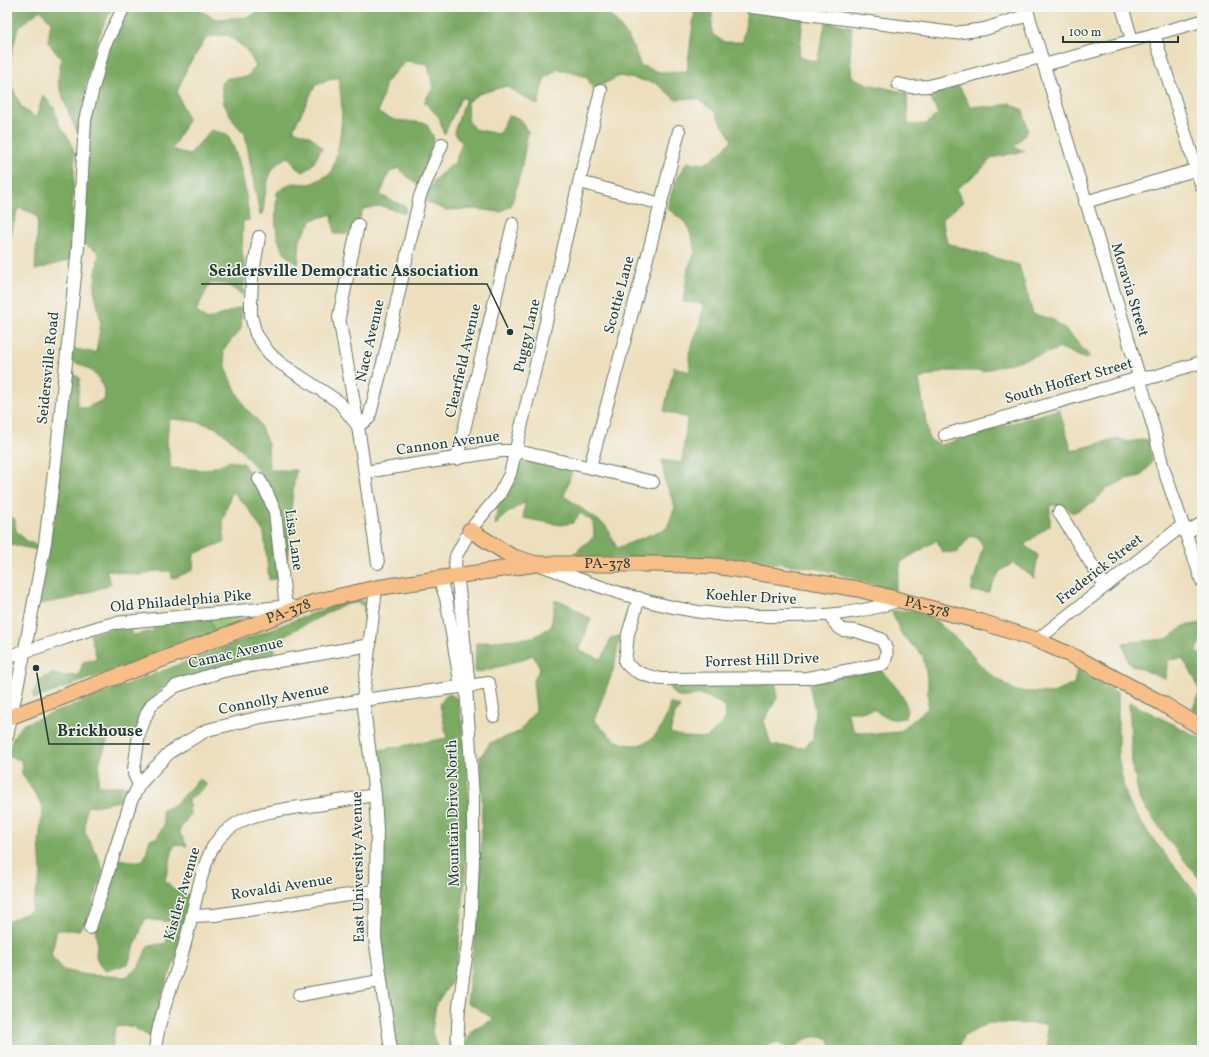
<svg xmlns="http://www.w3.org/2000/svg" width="1209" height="1057" font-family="Vollkorn,serif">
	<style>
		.green { fill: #98c370; stroke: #5c8052 }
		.forest { fill: #7aa962; stroke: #4c734b }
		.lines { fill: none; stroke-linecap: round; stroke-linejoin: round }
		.minor-casing { stroke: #677664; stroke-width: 14 }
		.major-casing { stroke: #677664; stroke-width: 17 }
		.minor { stroke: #fff; stroke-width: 12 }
		.major { stroke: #f7be88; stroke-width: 15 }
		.labels { text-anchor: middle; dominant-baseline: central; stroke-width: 3; stroke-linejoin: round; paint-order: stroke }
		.street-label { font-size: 15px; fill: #1f3d34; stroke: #f6f6f2 }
		.leader { fill: none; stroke: #1f3d34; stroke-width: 1.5 }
		.callout-dot { fill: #1f3d34; stroke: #f6f6f2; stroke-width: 1.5 }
		.callout-label { font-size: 16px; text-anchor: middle; font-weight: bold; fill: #1f3d34; stroke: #f6f6f2; stroke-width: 3; stroke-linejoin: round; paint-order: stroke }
	</style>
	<rect width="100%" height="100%" fill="#f6f6f2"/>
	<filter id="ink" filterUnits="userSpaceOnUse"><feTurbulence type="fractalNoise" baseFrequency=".025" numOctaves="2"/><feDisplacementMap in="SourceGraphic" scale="8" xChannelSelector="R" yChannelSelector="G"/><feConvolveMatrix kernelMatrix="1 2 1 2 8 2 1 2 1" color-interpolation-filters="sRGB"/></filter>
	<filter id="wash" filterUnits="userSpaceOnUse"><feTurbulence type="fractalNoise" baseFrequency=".012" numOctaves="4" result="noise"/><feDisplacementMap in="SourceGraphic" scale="16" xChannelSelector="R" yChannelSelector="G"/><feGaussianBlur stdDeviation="0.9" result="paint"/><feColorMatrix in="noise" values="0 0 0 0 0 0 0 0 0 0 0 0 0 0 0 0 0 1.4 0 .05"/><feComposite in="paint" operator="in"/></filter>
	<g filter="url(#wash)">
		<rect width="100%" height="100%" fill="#eddfbd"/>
		<polygon class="green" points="237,617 241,618 243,622 214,633 210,619"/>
		<g class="forest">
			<path d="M7,7H114C90,41 85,92 78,133L70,117L58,82L61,59L48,42L51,22L40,10L18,28L10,60H7Z"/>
			<path d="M129,7H194L216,19L249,17L256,13L259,7H602C621,26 633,39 640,65L659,72L687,71L695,8L712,11V34L724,42H743L747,11L803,19L799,57L817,62L826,21L852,27L850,57L852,77L868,84L907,93L908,125L926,124L938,114L928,93L959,86L970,106L995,107L1009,103L1023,110L1028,131L1014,147L1025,151L992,158L978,173L956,189L963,202L942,219L947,243L1019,265L1033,314L1054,320L1070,334L1090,357L1085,359L1061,348L1040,355L983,371H945L919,379L929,440L941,445L1059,409L1072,451L1118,438L1127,442L1148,439L1152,462L1141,476L1126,479L1105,490L1093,503L1072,513L1067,507L1050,505V525L1024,545L1038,555L1034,578L1013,563L1000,571L988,593L971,591L983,546L977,536L969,537L957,553L942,552L937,540L901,562L895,591C868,584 840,572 813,568C732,555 651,558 570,558L581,547L594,537L593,522L580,513L573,523L561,525L523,518L525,502L505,515L495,526L497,507L514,479L519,461L524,458L573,468L564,496L606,526L617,548L667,528L675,507L665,481L662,460L682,463L687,418L664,411L674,367L690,372L689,353L700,324L703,304L683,302L688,268L696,251L687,224L667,208L676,179L687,162L705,164L720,153L732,140L714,111L698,99H675L656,83L620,76L593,89L587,77L558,69L544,79L538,105L506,86L479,94L467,102L468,120L474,129L499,134L508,116L519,118L528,132L521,171L511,206L500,212L475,209L446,210L426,202L434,180L455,162L462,143L454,132L466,98H461L444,135L439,117L424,102L433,88L428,64L406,61L386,82L378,113L395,120L426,123L434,138L420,187L398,168L389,173L380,195L406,207L405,213L381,206L363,209L359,220L348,234H334L332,214L312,220L300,240L298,264C271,250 275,217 277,192L292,183L311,184L331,173C342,138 345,112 338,77L316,84L293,130C307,135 313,135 322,148L313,164L304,172L296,168L289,157C266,164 266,192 263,212L260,216L245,134L234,122L224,104L221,83L227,78L247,77L256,66L246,49L228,35L207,37L187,68L177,92L188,120L172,149L189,155L211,130L227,134C242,161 246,189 249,220L243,221L242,251L245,268L243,295L226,284L210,283L196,311L207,320L242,307L241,329L223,350L228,375L245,408L257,419L268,444L269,470H296C290,506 290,541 285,577C283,555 284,528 278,507C273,485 234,437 214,427C199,421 185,420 169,419L167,441L171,468L207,470L229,461L243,463L266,498L272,518L278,578L269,580L264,533L248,508L232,491L223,520L224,542L194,554L193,570L172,579L171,571H155L140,575L106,570L111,584L73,598L39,604L56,506L70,373L80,378L77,406L86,408L105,399C104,377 90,367 70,361L71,348L96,353L101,322L94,289L99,252L82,243C86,191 85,136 97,86C104,58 116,33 129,7Z"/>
			<polygon points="7,86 12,87 22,108 36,118 43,95 54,108 59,125 70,140 75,154 70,260 35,270 38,219 33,213 18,208 10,238 7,264"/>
			<polygon points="7,515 15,519 16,531 27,541 39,546 39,550 7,544"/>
			<path d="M357,598L366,603L365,625L363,605L356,603L343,605L273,641L276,656L257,662L219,669L168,683L145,706L134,735L111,730L100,761L98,786H129L126,800L86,807L85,832L100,861L103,871L87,921L79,930H57L51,955L63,970L86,975L126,977L138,968L148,946L166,943L171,922L145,919L128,964L106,971L100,966L96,956L97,942L95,927L117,859L141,862L145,857L150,839L157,838L164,825L162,810L174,805L199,779L207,785L189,800L190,814L179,831L187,846L174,845L165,880L174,889L191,896L177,956L161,995L152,1038L131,1026L115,1027L112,1050H14L10,1039L7,1038V922L31,911L41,874L39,840L43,806L22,774L21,760L9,757C10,742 13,734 24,724L342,602Z"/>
			<path d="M555,601C570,601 576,613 591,618L579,651L602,659L611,638L620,636L614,668L594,720C601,726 609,737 617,741C648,755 664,730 670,703L680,707L675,714L670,733L684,737L707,738L724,722L726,707C719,703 710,697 702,695C689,693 681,705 670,689L673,683L776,684L777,698L764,721L771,745L803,748L813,739L815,712L809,683L880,669C890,681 913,701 905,717C893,722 883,718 874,709L861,712H847L854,731L873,734L899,732L928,708V683L923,656L902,635L891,611L914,610L936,621L959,641L987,672L1016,691L1053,693L1074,684L1077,669L1118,693V756L1126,798L1146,830L1202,901V1050H1048L1046,1024L988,1023L963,1037L958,1050H832L829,1038C824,1038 817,1036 812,1037C795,1040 800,1057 776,1042L760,1050H465L471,1031L494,1019L467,1002L477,918L481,854L482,803L480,757L490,743L519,732L536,710L533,681L540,668L533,655L506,665L475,673L476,643L534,637L551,627Z"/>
			<polygon points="210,619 214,633 34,699 33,692 40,679 52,674 64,676 79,675 83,662 97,659 90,634 129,625 133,635 154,631 150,623"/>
			<polygon points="1202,623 1202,636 1196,652 1202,656 1202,716 1192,709 1200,692 1194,677 1182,658 1168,660 1165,679 1129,664 1123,643 1167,639 1184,626"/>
			<polygon points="448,693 458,699 465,746 469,804 463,904 455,977 436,1004 432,1032 438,1050 395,1050 380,933 382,801 374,751 447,738 440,704"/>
			<polygon points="1129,702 1202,739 1202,882 1173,846 1140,801 1132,763"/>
		</g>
	</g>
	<g filter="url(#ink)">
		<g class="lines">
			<g class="minor-casing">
				<g id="minor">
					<polyline points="752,7 954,33 985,29 1028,15"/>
					<polyline points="1026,7 1125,328 1154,429 1162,464 1202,581"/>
					<polyline points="1122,7 1132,40"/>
					<polyline points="1154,34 1202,187"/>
					<polyline points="1044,65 1202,21"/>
					<polyline points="898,84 911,87 929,86 1041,57"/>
					<polyline points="580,182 661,204"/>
					<polyline points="1085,202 1202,168"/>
					<polyline points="358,225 339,317 358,426 369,418 386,351 420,196 442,144"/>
					<polyline points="259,237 252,279 251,302 251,316 256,334 269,353 280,363 339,402 358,426 378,563"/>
					<polyline points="945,435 1139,378 1153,377 1202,362"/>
					<polyline points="457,459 513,224"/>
					<polyline points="590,467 650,247 679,131"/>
					<polyline points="365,472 501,451 517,451 653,482"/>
					<polyline points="259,479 268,495 275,512 286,608"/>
					<polyline points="1059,512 1105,586"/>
					<polyline points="1186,533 1202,523"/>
					<path d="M543,566C599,587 657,608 716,614C738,617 761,616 783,616C823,616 860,614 897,601"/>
					<polyline points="439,578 446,598 460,681 466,686"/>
					<polyline points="376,588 363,700 375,795 377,830 375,938 391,1050"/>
					<path d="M639,598L628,634L625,662C633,673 648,676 661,679L807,678L883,664C889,654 887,648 881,639L856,631L843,630L837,626L829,615"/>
					<polyline points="1037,640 1183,525"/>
					<path d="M7,656C44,648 78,631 115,623L291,606"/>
					<polyline points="7,736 26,644 45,543 57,449 78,247 85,120 104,46 124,7"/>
					<polyline points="139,785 134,774 134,769 139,734 147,713 152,704 176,686 223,671 370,645"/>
					<polyline points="192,916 215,915 376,891"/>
					<polyline points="90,928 131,801 139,785 148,775 170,752 183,744 207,730 261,717 363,700 489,683 494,716"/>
					<polyline points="299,995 380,981"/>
					<path d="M155,1050C159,1012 176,979 185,943C193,915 200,870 213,847C234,811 280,810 316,805C336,802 355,798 375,795"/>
					<polyline points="457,1050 459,1006 470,930 473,861 473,799 466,686 468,678 459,589 455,564 456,556 470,530 499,495 510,474 601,90"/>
				</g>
			</g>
			<g class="major-casing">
				<g id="major">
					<polyline points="470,530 511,556 533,563"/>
					<path id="s1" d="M7,718L314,602L376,588L536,564H654L716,566L858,589L982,622L1037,640L1077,658L1163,704L1202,728"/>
				</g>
			</g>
			<use href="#minor" class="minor"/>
			<use href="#major" class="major"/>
		</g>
	</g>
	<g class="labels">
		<g class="street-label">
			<text transform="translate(1129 290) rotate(73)">Moravia Street</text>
			<text transform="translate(620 295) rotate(-75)">Scottie Lane</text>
			<text transform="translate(528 336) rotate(-77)">Puggy Lane</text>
			<text transform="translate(371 341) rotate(-77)">Nace Avenue</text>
			<text transform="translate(464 361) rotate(-77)">Clearfield Avenue</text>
			<text transform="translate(49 368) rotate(-84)">Seidersville Road</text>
			<text transform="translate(1069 382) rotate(-16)">South Hoffert Street</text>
			<text transform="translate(448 444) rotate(-8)">Cannon Avenue</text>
			<text transform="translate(293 540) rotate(82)">Lisa Lane</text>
			<text stroke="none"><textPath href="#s1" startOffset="625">PA-378</textPath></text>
			<text transform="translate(1100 570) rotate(-38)">Frederick Street</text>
			<text transform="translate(751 598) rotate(3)">Koehler Drive</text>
			<text transform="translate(181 602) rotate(-5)">Old Philadelphia Pike</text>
			<text stroke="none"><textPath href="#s1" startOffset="949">PA-378</textPath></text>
			<text stroke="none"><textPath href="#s1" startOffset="301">PA-378</textPath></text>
			<text transform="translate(236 654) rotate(-13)">Camac Avenue</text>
			<text transform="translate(762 661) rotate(-2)">Forrest Hill Drive</text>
			<text transform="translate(274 700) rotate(-11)">Connolly Avenue</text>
			<text transform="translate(454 813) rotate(-91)">Mountain Drive North</text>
			<text transform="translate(359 867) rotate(-91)">East University Avenue</text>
			<text transform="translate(282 888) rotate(-9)">Rovaldi Avenue</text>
			<text transform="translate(183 894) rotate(-74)">Kistler Avenue</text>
		</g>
	</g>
	<path class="leader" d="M510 332L487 284H201M36 668L49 744H150"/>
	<g class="callout-dot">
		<circle cx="510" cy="332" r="4"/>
		<circle cx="36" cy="668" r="4"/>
	</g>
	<g class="callout-label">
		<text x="344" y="276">Seidersville Democratic Association</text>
		<text x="100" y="736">Brickhouse</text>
	</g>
	<rect width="1209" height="1057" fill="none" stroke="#f6f6f2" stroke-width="24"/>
	<path d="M1063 36v6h115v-6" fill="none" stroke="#1f3d34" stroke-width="2"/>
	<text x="1069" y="36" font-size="12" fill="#1f3d34" stroke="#f6f6f2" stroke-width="3" paint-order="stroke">100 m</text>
</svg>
